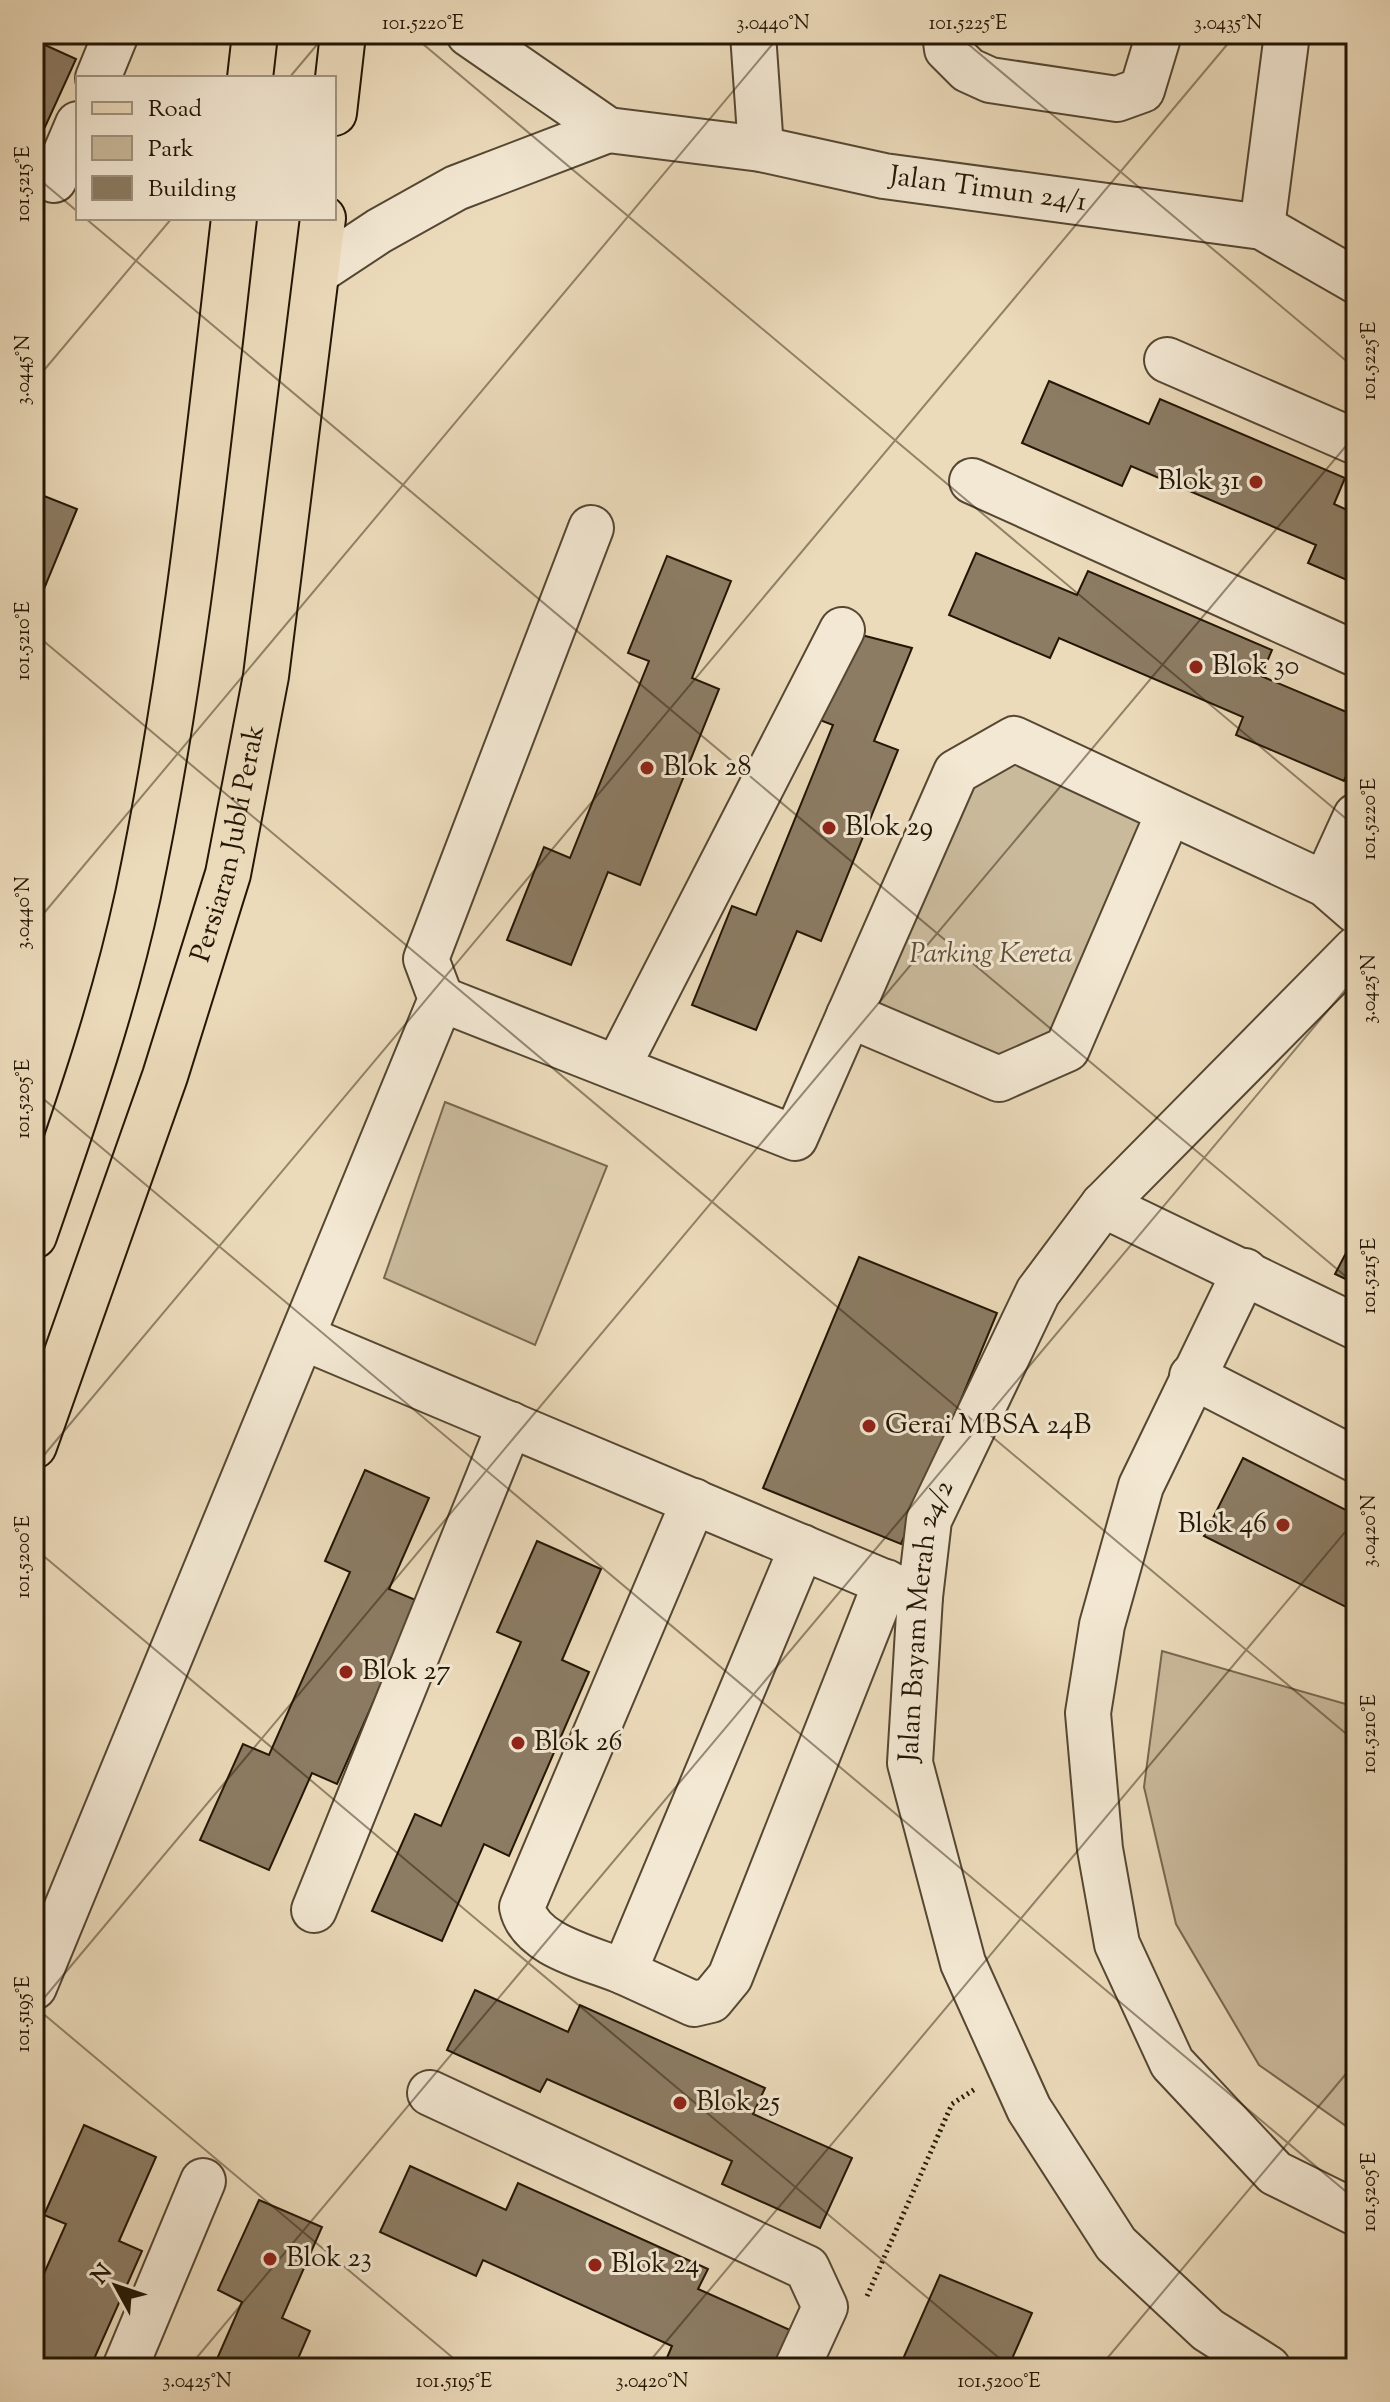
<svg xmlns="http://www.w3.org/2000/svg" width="1390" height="2402" font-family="'Sorts Mill Goudy',serif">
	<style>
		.green { fill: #caba9c; stroke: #766850; stroke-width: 2 }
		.building { fill: #8c7c64; stroke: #231605; stroke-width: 2 }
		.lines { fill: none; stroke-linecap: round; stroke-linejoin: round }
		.minor-casing { stroke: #554732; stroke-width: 48 }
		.major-casing { stroke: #231605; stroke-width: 48 }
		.path { stroke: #231605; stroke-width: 5; stroke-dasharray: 2 4; stroke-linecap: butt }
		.minor { stroke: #f3e8d3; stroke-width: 44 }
		.major { stroke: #ecdbbb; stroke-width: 44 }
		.ticks { fill: none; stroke: #231605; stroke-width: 2; stroke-opacity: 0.45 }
		.poi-dot { fill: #8f2418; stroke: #f3e8d3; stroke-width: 3 }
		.labels { text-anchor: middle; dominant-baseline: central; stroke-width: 6; stroke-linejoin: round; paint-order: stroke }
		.street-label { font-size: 28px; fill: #231605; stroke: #f3e8d3 }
		.poi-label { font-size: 28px; fill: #231605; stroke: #f3e8d3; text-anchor: start }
		.park-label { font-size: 28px; font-style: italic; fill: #5d4f3a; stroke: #f3e8d3 }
		.neatline { fill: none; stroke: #231605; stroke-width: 3 }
		.ticks-label { font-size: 20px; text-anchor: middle; fill: #231605 }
	</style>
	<rect width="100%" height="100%" fill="#ecdbbb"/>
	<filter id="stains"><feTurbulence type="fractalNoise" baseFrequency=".0025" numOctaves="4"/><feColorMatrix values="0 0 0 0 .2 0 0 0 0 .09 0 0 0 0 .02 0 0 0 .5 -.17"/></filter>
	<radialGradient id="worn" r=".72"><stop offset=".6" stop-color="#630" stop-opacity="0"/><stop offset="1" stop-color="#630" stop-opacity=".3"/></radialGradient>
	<g class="green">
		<polygon points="1014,739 1169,812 1067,1049 999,1079 849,1015 956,772"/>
		<polygon points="445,1102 607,1166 535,1345 384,1278"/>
		<polygon points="1162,1651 1356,1707 1356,2133 1259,2065 1176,1924 1144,1787"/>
	</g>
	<g class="building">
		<polygon points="1012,34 1083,34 1082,42"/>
		<polygon points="34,40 76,59 45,127 34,122"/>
		<polygon points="1049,381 1149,424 1160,399 1345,478 1334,504 1356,514 1356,584 1308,563 1316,545 1131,466 1122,486 1022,443"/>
		<polygon points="34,492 77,509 46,584 34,579"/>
		<polygon points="976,553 1077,595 1088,571 1272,650 1261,676 1356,716 1356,753 1344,781 1236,735 1243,717 1059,638 1050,658 949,615"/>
		<polygon points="667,556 731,581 692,678 719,689 640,885 608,872 571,965 507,940 544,847 570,858 649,661 628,653"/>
		<polygon points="34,579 46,584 34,612"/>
		<polygon points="842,630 912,648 874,741 898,750 821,941 797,931 756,1030 692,1005 732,906 756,915 833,725 807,715"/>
		<polygon points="1356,1234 1356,1284 1335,1274"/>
		<polygon points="859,1257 997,1313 901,1544 763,1488"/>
		<polygon points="1243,1458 1356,1515 1356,1612 1204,1536"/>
		<polygon points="365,1470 429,1498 389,1589 418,1601 337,1784 312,1773 269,1870 200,1840 243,1744 269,1755 350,1572 325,1561"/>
		<polygon points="537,1541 601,1569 562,1660 589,1672 509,1856 484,1844 442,1941 372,1911 415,1814 441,1826 521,1642 497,1632"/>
		<polygon points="475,1990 568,2032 580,2005 765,2088 753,2114 852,2158 820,2228 722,2184 732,2161 547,2079 540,2092 447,2050"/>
		<polygon points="84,2125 156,2157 119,2241 142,2251 90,2368 34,2368 34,2296 66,2224 44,2215"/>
		<polygon points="410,2166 506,2210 518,2183 708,2269 698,2289 790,2330 772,2368 683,2368 666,2360 672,2346 483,2260 476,2276 380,2232"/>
		<polygon points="259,2200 322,2227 282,2318 310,2331 294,2368 213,2368 242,2302 218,2290"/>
		<polygon points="940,2275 1032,2313 1008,2368 899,2368"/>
	</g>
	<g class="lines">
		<g class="minor-casing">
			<g id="minor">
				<path id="s1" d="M469,34L608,130L761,149L884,176L1262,227L1356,281"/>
				<polyline points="753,34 761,149"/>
				<polyline points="945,34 947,49 968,70 990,80 1117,99 1142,90 1159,34"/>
				<polyline points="98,78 116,34"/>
				<polyline points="34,170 54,180 78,124"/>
				<polyline points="1262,227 1287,34"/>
				<polyline points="317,272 379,231 456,188 608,130"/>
				<polyline points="1167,360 1356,442"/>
				<polyline points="972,481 1356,654"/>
				<polyline points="1325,884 1356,816"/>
				<polyline points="441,999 795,1138 956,772 1014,739 1325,884 1356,911"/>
				<polyline points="849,1015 999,1079 1067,1049 1169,812"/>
				<polyline points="617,1068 842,630"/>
				<polyline points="1103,1205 1356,1327"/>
				<polyline points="1245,1271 1141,1486 1102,1625 1088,1713 1100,1849 1117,1944 1172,2063 1275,2173 1356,2213"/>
				<polyline points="302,1337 920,1597"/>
				<polyline points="1192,1376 1356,1460"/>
				<path d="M694,1501L522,1907C530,1946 591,1958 624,1972L802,1547"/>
				<polyline points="314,1910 510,1424"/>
				<polyline points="624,1972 694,2004 711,2000 730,1977 886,1582"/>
				<polyline points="34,1987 441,999 426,959 591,528"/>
				<polyline points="430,2093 807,2268 825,2307 797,2368"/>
				<polyline points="125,2368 203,2181"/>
				<path id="s2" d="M1268,2368L1208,2330L1116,2244L1029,2109L1010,2067L963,1963L910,1763L920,1597L929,1520L1038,1292L1103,1205L1356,949"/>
			</g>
		</g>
		<g class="major-casing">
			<g id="major">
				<polyline points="250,78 255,34"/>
				<polyline points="334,113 343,34"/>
				<path d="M34,1236C73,1123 113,1011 138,895C185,672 208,444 234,218"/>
				<path id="s3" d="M34,1446L165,1076L228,874L266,676L323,218"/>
			</g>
		</g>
		<polyline class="path" points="867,2296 952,2104 975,2089"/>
		<use href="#minor" class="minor"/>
		<use href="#major" class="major"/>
	</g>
	<path class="ticks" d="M411,34L1356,827M956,34L1356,369M289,78L326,34M34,175L78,212M85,218L1356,1285M34,382L172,218M34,633L1356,1742M34,925L781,34M34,1091L1356,2200M34,1467L1236,34M34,1548L1011,2368M34,2006L465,2368M34,2010L1356,434M188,2368L1356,977M644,2368L1356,1519M1099,2368L1356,2062"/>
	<g class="poi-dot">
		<circle cx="1256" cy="482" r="8"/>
		<circle cx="1196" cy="667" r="8"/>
		<circle cx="647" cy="768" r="8"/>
		<circle cx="829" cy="828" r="8"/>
		<circle cx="869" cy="1426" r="8"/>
		<circle cx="1283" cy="1525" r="8"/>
		<circle cx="346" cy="1672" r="8"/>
		<circle cx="518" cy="1743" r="8"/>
		<circle cx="680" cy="2103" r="8"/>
		<circle cx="270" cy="2259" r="8"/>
		<circle cx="595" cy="2265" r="8"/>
	</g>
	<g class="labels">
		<g class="street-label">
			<text stroke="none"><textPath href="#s1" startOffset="554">Jalan Timun 24/1</textPath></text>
			<text stroke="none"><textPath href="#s3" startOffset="634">Persiaran Jubli Perak</textPath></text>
			<text stroke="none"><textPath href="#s2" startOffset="868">Jalan Bayam Merah 24/2</textPath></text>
		</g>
		<g class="poi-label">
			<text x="1240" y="482" text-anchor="end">Blok 31</text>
			<text x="1212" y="667">Blok 30</text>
			<text x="663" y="768">Blok 28</text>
			<text x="845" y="828">Blok 29</text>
			<text x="885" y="1426">Gerai MBSA 24B</text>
			<text x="1267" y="1525" text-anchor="end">Blok 46</text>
			<text x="362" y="1672">Blok 27</text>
			<text x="534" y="1743">Blok 26</text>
			<text x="696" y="2103">Blok 25</text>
			<text x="286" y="2259">Blok 23</text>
			<text x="611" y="2265">Blok 24</text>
		</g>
		<g class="park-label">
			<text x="991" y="955">Parking Kereta</text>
		</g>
	</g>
	<rect width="1390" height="2402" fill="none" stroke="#ecdbbb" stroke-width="88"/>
	<rect x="76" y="76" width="260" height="144" fill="#f3e8d3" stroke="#a09481" stroke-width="2"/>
	<rect x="92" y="102" width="40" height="12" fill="#ecdbbb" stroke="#a09481" stroke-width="2"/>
	<text x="148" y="116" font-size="24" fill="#231605">Road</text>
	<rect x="92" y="136" width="40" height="24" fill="#caba9c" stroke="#a09481" stroke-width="2"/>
	<text x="148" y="156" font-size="24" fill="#231605">Park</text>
	<rect x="92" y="176" width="40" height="24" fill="#8c7c64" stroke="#a09481" stroke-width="2"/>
	<text x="148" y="196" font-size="24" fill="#231605">Building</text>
	<g transform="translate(116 2286) rotate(310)" stroke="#f3e8d3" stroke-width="6" paint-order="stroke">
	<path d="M0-6L14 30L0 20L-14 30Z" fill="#231605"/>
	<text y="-12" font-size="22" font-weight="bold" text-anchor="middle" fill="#231605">N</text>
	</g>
	<rect x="44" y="44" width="1302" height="2314" class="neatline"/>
	<g class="ticks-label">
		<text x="423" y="29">101.5220°E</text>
		<text x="773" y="29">3.0440°N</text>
		<text x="968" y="29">101.5225°E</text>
		<text x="1228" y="29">3.0435°N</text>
		<text transform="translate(22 184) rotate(-90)" y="7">101.5215°E</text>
		<text transform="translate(1368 361) rotate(-90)" y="7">101.5225°E</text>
		<text transform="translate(22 370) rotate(-90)" y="7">3.0445°N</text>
		<text transform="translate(22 641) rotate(-90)" y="7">101.5210°E</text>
		<text transform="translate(1368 819) rotate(-90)" y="7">101.5220°E</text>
		<text transform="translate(22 913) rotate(-90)" y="7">3.0440°N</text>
		<text transform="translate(1368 989) rotate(-90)" y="7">3.0425°N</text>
		<text transform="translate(22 1099) rotate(-90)" y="7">101.5205°E</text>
		<text transform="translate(1368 1276) rotate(-90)" y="7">101.5215°E</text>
		<text transform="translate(1368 1531) rotate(-90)" y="7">3.0420°N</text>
		<text transform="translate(22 1557) rotate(-90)" y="7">101.5200°E</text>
		<text transform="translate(1368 1734) rotate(-90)" y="7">101.5210°E</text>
		<text transform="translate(22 2014) rotate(-90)" y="7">101.5195°E</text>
		<text transform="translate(1368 2192) rotate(-90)" y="7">101.5205°E</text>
		<text x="197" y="2387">3.0425°N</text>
		<text x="454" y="2387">101.5195°E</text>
		<text x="652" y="2387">3.0420°N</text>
		<text x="999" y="2387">101.5200°E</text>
	</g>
	<rect width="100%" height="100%" filter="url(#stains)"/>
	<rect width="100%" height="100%" fill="url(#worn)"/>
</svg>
